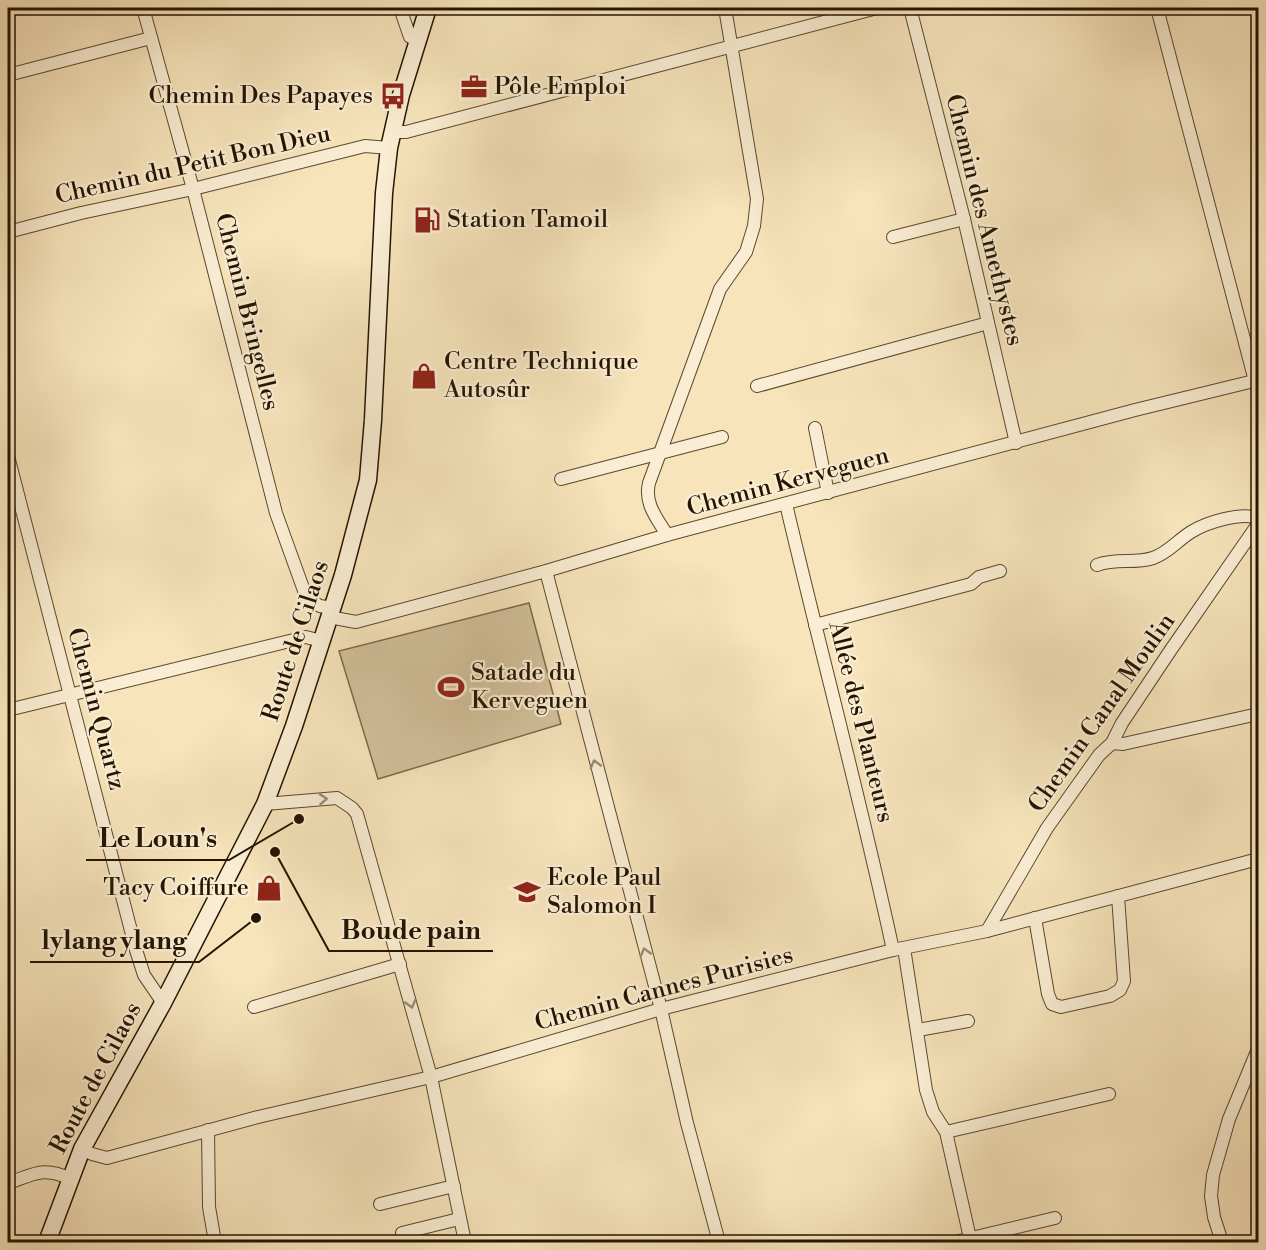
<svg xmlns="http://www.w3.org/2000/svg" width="1266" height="1250" font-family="'Libre Bodoni',serif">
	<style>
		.green { fill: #d3c19b; stroke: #7c6a4e; stroke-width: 1.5 }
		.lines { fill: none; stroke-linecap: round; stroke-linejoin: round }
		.street-casing { stroke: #59482f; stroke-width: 14 }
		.secondary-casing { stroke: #241400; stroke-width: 19 }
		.street { stroke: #faedd3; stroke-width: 12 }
		.secondary { stroke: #faedd3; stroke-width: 16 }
		.oneway { stroke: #9a8b74 }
		.labels { text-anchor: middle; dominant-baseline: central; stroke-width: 4.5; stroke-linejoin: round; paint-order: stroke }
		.poi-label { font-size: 24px; fill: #241400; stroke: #faedd3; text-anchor: start }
		.street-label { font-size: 24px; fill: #241400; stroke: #faedd3 }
		.leader { fill: none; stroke: #241400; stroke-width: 2 }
		.callout-dot { fill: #241400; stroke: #faedd3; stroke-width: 2 }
		.callout-label { font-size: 26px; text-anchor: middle; font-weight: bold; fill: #241400; stroke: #faedd3; stroke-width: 4.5; stroke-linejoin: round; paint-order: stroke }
	</style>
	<rect width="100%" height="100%" fill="#f7e4bb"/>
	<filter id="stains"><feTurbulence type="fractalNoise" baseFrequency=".00333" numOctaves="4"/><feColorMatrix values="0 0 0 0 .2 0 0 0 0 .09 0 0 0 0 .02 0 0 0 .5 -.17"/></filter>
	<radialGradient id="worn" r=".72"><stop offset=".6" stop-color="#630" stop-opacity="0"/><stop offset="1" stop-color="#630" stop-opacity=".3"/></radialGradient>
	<polygon class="green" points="529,603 561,724 378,779 339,651"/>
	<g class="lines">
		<g class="street-casing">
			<g id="street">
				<polyline points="143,8 193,189 276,513 307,599 320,606 332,608"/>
				<polyline points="400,8 410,37 417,39"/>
				<polyline points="910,8 964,219 1016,443"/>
				<polyline points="1157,8 1255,381"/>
				<polyline points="8,75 151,38"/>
				<polyline points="392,132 406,132 877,8"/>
				<polyline points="8,232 81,213 193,189 365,146 389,148"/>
				<polyline points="893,237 964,219"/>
				<polyline points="757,386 988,323"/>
				<polyline points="815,428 828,493"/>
				<polyline points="8,456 136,950 144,975 163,1003"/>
				<polyline points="561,479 722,437"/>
				<path d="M786,504C821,653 861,801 893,950"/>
				<path d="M667,535C657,518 644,504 649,483L720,289L746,252L754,226L757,199L725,8"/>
				<path d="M1097,565C1116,558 1135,564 1153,558C1168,553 1178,540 1191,532C1207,522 1241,512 1258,518"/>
				<polyline points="546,571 661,1009 687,1123 719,1242"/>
				<polyline points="329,617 356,622 546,571 667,535 1135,410 1258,380"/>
				<polyline points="815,625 971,584 979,577 1000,571"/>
				<polyline points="8,710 306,637 321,641"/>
				<polyline points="1112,743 1123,744 1258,714"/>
				<polyline points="265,804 337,798 352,808 357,814 431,1077 465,1242"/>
				<polyline points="1035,918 1048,994 1052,1004 1061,1007 1110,996 1120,990 1124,981 1118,896"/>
				<polyline points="987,931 1047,828 1099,755 1112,743 1122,723 1170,651 1258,524"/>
				<polyline points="904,948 926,1090 933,1112 946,1132 970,1238"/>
				<polyline points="254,1007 400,964"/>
				<polyline points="918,1030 968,1021"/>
				<polyline points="208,1130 209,1207 215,1242"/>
				<polyline points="946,1132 1109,1094"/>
				<polyline points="82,1149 92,1154 107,1158 258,1117 431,1077 661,1009 893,950 987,931 1258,859"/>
				<path d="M8,1183C35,1174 43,1166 71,1179"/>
				<polyline points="380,1204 454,1186"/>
				<polyline points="402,1233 459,1219"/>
				<polyline points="955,1242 1055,1218"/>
				<polyline points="1222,1242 1214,1217 1211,1196 1213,1175 1229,1119 1258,1049"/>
			</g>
		</g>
		<g class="secondary-casing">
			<polyline id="secondary" points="47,1242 82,1149 163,1003 265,804 294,726 343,575 368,480 373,420 384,193 389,148 401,95 428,8"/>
		</g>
		<use href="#street" class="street"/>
		<use href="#secondary" class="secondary"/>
	</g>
	<defs><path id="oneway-chevron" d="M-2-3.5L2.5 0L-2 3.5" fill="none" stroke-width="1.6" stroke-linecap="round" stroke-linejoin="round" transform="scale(1.5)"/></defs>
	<g class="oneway">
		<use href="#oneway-chevron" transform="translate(595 764) rotate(-105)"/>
		<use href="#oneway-chevron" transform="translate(323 799) rotate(-4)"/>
		<use href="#oneway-chevron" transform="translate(645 952) rotate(-105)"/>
		<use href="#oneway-chevron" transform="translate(411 1004) rotate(75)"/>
	</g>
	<defs>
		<g id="office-bare" transform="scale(2.07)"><path d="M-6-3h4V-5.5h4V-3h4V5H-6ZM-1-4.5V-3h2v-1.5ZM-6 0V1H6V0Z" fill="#8f2418" stroke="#faedd3" stroke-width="2.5" paint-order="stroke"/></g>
		<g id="bus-bare" transform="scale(2.07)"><path d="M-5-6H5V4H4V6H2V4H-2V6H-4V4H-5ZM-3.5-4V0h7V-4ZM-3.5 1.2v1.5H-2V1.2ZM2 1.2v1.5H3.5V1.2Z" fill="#8f2418" stroke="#faedd3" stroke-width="2.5" paint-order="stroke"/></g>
		<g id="fuel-bare" transform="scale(2.07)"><path d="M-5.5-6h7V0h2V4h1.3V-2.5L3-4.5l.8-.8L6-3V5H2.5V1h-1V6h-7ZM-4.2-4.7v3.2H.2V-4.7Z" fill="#8f2418" stroke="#faedd3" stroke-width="2.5" paint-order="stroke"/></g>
		<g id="shop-bare" transform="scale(2.07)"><path d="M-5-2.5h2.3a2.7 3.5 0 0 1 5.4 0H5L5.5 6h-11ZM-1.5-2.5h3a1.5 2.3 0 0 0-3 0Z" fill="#8f2418" stroke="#faedd3" stroke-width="2.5" paint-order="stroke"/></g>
		<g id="stadium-bare" transform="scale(2.07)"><path d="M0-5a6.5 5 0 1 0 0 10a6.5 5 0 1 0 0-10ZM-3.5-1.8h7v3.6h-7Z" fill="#8f2418" stroke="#faedd3" stroke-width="2.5" paint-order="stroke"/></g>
		<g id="school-bare" transform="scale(2.07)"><path d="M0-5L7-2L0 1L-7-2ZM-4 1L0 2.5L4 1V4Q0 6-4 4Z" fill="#8f2418" stroke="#faedd3" stroke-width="2.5" paint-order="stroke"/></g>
	</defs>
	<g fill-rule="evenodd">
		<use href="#office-bare" x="474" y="87"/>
		<use href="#bus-bare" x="393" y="96"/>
		<use href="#fuel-bare" x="427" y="220"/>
		<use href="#shop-bare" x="424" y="376"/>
		<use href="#stadium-bare" x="451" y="687"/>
		<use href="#shop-bare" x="269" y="888"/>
		<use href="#school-bare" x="527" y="892"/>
	</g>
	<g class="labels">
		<g class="poi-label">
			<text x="494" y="87">Pôle Emploi</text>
			<text x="373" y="96" text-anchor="end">Chemin Des Papayes</text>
			<text x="447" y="220">Station Tamoil</text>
			<text x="444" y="362">Centre Technique<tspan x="444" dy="28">Autosûr</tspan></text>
			<text x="471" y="673">Satade du<tspan x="471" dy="28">Kerveguen</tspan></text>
			<text x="547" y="878">Ecole Paul<tspan x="547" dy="28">Salomon I</tspan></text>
			<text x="249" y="888" text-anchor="end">Tacy Coiffure</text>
		</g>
		<g class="street-label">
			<text transform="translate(193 165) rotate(-13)">Chemin du Petit Bon Dieu</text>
			<text transform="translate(984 220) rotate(76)">Chemin des Amethystes</text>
			<text transform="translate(247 312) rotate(76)">Chemin Bringelles</text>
			<text transform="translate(788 482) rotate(-15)">Chemin Kerveguen</text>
			<text transform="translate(296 641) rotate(-72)">Route de Cilaos</text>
			<text transform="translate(96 709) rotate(75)">Chemin Quartz</text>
			<text transform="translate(1102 713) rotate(-55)">Chemin Canal Moulin</text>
			<text transform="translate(861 722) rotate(76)">Allée des Planteurs</text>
			<text transform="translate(664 989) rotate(-15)">Chemin Cannes Purisies</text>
			<text transform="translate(96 1078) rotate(-62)">Route de Cilaos</text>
		</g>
	</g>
	<path class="leader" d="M299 819L229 860H86M275 852L329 951H493M256 918L199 962H30"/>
	<g class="callout-dot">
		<circle cx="299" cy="819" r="6"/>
		<circle cx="275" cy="852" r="6"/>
		<circle cx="256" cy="918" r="6"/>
	</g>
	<g class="callout-label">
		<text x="158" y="847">Le Loun's</text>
		<text x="411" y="939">Boude pain</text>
		<text x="114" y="949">lylang ylang</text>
	</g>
	<rect width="1266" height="1250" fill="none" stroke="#f7e4bb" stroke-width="30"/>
	<rect x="9" y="9" width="1248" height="1232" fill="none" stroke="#241400" stroke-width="3"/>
	<rect x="15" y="15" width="1236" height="1220" fill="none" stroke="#241400" stroke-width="1.5"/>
	<rect width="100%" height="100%" filter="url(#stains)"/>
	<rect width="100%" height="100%" fill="url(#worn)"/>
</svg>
